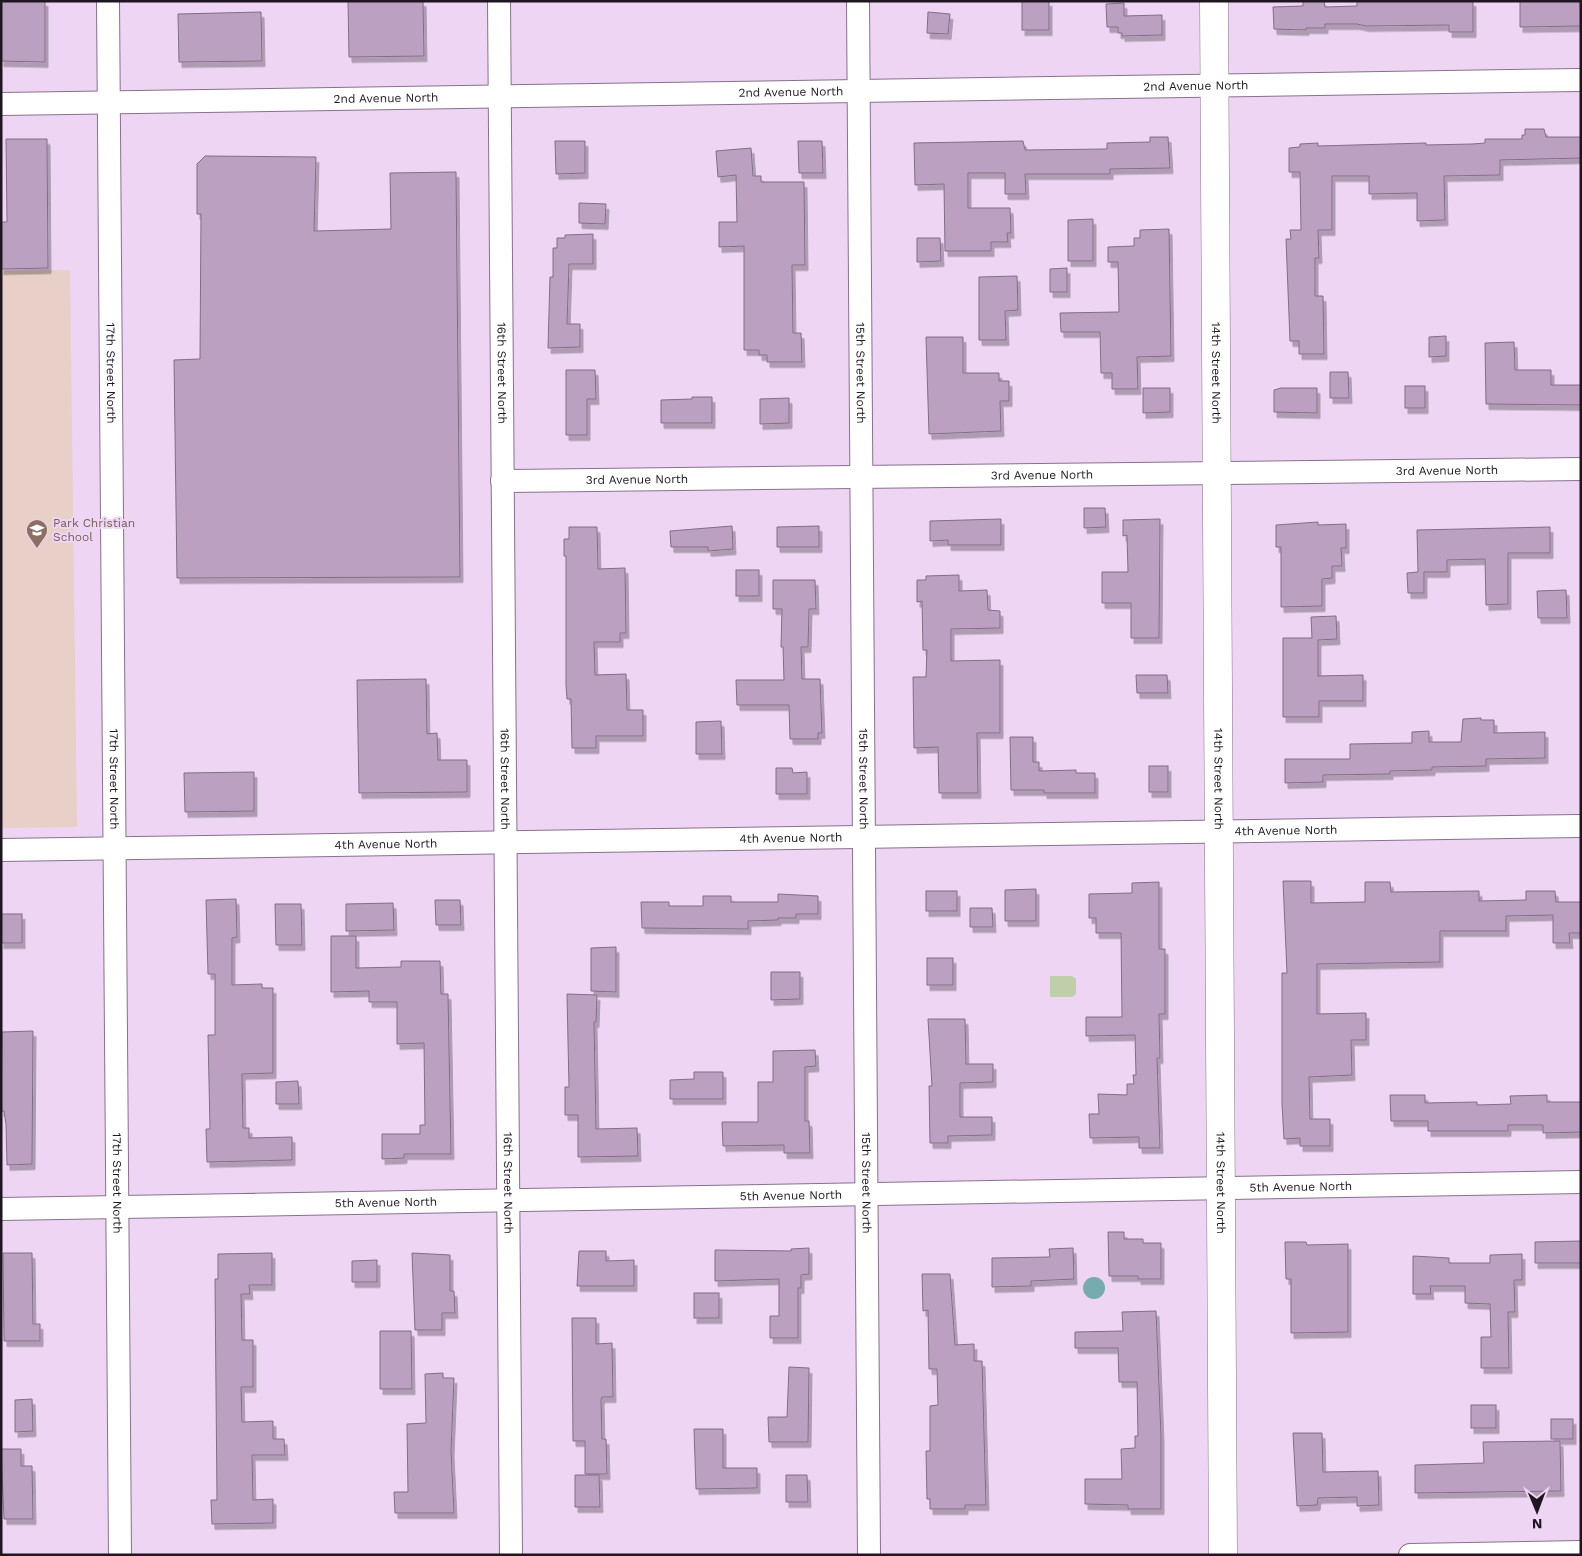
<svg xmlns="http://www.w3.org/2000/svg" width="1582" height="1556" font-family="'Work Sans',sans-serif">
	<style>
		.education { fill: #e8cfc7 }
		.green { fill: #becfa9 }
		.water { fill: #76acaf }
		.building { fill: #bca0c2; stroke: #836d88; filter: url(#shadow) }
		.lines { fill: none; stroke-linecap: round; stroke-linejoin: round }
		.street-casing { stroke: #88718d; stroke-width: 24 }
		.secondary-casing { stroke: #88718d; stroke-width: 29 }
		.street { stroke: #fff; stroke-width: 22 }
		.secondary { stroke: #fff; stroke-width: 28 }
		.labels { text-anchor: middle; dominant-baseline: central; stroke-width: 4; stroke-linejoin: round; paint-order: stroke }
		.street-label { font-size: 12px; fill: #1f1621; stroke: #eed5f4 }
		.education-label { font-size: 12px; fill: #785e54; stroke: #eed5f4; text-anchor: start }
	</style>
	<defs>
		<filter id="shadow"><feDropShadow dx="3" dy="5.5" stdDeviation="0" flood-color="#0004"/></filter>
	</defs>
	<rect width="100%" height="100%" fill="#eed5f4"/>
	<polygon class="education" points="70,270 77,827 1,828 1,271"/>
	<polygon class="green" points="1050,976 1072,976 1076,979 1076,994 1072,997 1050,997"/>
	<circle class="water" cx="1094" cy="1288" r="11"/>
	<g class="building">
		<polygon points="1,1 45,1 45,62 1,61"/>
		<polygon points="348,1 423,1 424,56 349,57"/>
		<rect x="1022" y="1" width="27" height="29"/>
		<polygon points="1303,1 1324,1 1325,7 1357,6 1357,1 1473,1 1473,32 1449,32 1449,25 1366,26 1357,24 1325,24 1325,28 1306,28 1306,30 1274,29 1273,7 1303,6"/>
		<polygon points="1520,1 1581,1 1581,26 1520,27"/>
		<polygon points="1124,3 1124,16 1162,15 1162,35 1122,36 1122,33 1118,33 1118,27 1107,27 1106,4"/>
		<polygon points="261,12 262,61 179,62 178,14"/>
		<polygon points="928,12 950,14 948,34 927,33"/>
		<polygon points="1525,129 1544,129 1546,137 1581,137 1581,158 1500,160 1500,175 1444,176 1445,220 1417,221 1417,193 1369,194 1369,176 1332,176 1332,230 1318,230 1319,258 1315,258 1315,296 1323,296 1324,354 1299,354 1299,341 1290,341 1286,239 1291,239 1290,230 1301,230 1300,172 1289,172 1289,148 1300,147 1300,144 1318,143 1318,146 1426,143 1426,145 1472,144 1485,143 1485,139 1522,139 1522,135 1525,135"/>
		<polygon points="1150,137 1168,137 1170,168 1110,169 1110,174 1025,174 1026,194 1005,194 1005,173 968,173 968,208 1010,208 1011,233 1007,233 1008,242 991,242 991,251 945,251 944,184 915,185 914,143 1023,141 1025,150 1107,149 1107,143 1150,142"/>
		<polygon points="6,139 47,139 48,268 1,269 1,222 7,222"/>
		<polygon points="555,141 585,141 585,173 556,174"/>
		<polygon points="798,141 822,141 823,173 799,173"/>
		<polygon points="751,148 753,176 761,176 761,182 804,182 805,265 792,265 793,333 801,333 802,362 767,362 767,355 759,355 759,350 744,350 744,246 719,247 719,222 737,222 736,175 718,177 716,151"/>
		<polygon points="205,156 316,157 314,231 391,229 390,173 456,172 460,577 177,578 174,360 200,359 201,214 197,214 197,164"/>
		<polygon points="579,203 606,204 605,224 579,223"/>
		<polygon points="1093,219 1093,261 1068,261 1068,220"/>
		<polygon points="1169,229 1171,356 1137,357 1138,389 1112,389 1112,373 1101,373 1100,332 1061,332 1060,313 1119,312 1118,262 1108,262 1108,247 1134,246 1134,238 1140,238 1140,230"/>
		<polygon points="593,234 593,264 569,264 567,324 580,324 580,347 548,348 550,277 553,277 553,248 557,248 557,238 565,238 565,235"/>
		<polygon points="917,238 940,238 941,261 917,262"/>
		<polygon points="1067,268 1067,292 1050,292 1050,269"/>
		<polygon points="1017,276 1018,310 1005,311 1006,340 979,340 979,277"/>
		<polygon points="1446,336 1446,356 1429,357 1429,337"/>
		<polygon points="926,337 963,337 963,373 999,373 999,381 1009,381 1009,401 1000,401 1001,431 929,434"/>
		<polygon points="1514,342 1515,370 1551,370 1551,385 1581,385 1581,405 1486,404 1485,343"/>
		<polygon points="566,370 595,370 596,399 587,399 587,435 566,435"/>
		<polygon points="1330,372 1348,372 1349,398 1330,398"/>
		<rect x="1405" y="386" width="20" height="22"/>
		<polygon points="1143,388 1170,388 1170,412 1143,413"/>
		<polygon points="1281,388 1317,388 1317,413 1274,412 1274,390"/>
		<polygon points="692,397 712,397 712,423 661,423 661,400 692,399"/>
		<polygon points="789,398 789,423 760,424 760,399"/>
		<polygon points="1084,508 1105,508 1106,527 1084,528"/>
		<polygon points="1001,519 1001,545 948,545 948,540 930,541 930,521"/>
		<polygon points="1160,519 1159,638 1131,638 1131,603 1102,603 1102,572 1128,572 1127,535 1123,536 1123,520"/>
		<polygon points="1318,522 1318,525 1346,524 1346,548 1341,548 1342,566 1332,566 1332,578 1322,579 1322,606 1281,607 1281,547 1276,547 1276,525"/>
		<polygon points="732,526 733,549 708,551 708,547 671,547 670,531"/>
		<polygon points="819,526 819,547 777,547 777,527"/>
		<polygon points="569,527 597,527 598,569 625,568 626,633 620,633 620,642 594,642 595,675 626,674 627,710 643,710 643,736 596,736 596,748 572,748 571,699 567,699 566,685 566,556 564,556 564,539 569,539"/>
		<polygon points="1550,527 1550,553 1508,553 1508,604 1486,605 1485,559 1447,560 1447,572 1424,572 1424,593 1408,593 1407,573 1418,572 1417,530"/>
		<rect x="736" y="570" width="23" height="26"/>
		<polygon points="959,575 959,591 987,590 988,610 1000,611 1000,628 951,629 951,661 1000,660 1000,733 977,733 978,793 939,793 938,747 914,748 913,677 926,677 927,650 923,650 922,601 917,602 917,580 926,580 926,576"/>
		<polygon points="773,580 815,580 816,609 809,609 808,647 801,647 802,679 820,679 822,733 818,733 818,739 790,739 789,705 737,705 736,680 784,680 783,647 781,647 782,609 773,609"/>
		<polygon points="1566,590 1567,618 1538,618 1537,591"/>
		<polygon points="1336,616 1337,639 1318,640 1318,676 1363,675 1363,701 1319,701 1319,717 1283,717 1283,638 1312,638 1311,617"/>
		<polygon points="1136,675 1167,675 1168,693 1137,693"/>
		<polygon points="426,679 427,734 437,733 438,760 467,760 467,792 359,793 357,680"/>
		<polygon points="1481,718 1481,720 1494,720 1494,733 1545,732 1545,758 1486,759 1486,766 1432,767 1432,770 1390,771 1390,774 1323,775 1323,782 1285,783 1285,759 1350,759 1350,744 1412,743 1412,732 1429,731 1429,742 1461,742 1463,719"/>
		<polygon points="721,721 722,754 696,754 696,722"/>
		<polygon points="1010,737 1033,737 1033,762 1039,762 1039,771 1076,770 1076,773 1095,773 1095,793 1044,793 1044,790 1011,790"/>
		<rect x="1149" y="766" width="19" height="26"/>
		<polygon points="776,768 792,768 793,773 807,772 807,794 776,794"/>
		<polygon points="254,772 254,811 185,812 184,773"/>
		<polygon points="1283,881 1311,881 1311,903 1365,902 1365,882 1390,882 1391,892 1479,891 1479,901 1526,900 1526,891 1555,891 1556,902 1581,902 1581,933 1569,933 1570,943 1553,943 1553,915 1506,916 1506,931 1440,931 1440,962 1317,964 1317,1014 1366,1013 1366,1040 1351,1040 1352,1075 1309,1077 1310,1119 1330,1119 1330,1146 1300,1146 1300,1138 1284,1139 1282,1104 1282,973 1287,973"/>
		<polygon points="1159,882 1159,949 1165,949 1165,1014 1159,1014 1160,1058 1157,1058 1160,1148 1139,1148 1139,1137 1090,1138 1089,1114 1099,1114 1098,1094 1127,1095 1127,1084 1134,1084 1133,1075 1136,1075 1135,1035 1086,1036 1086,1017 1122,1017 1121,933 1096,933 1096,918 1089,918 1089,894 1132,893 1132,883"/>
		<polygon points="1036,889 1036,921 1005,921 1005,890"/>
		<rect x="926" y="891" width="31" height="20"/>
		<polygon points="778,894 818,896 818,914 796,914 796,918 778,918 778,920 748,921 748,929 642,928 641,902 669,902 669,906 703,906 703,896 731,896 731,902 778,902"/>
		<polygon points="236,899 237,937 232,938 232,985 262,984 262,988 273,988 273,1073 242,1074 243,1128 249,1128 249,1138 292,1137 292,1160 207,1162 206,1129 210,1129 208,1035 215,1035 215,974 208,974 206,900"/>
		<polygon points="435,900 460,900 461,925 436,925"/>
		<polygon points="393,903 394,930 346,931 346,904"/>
		<polygon points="275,904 301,904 302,945 276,945"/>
		<polygon points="970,908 992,908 993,927 970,927"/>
		<rect x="1" y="914" width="21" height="29"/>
		<polygon points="331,936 356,936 356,968 401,967 401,961 440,961 441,994 448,994 451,1154 404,1154 404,1158 382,1159 382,1134 420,1134 420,1125 425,1125 424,1043 397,1044 397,1002 369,1002 369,991 331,992"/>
		<polygon points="616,947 616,992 591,991 591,948"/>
		<rect x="927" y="958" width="26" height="27"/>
		<polygon points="771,972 800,972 800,999 771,1000"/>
		<polygon points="567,994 597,995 596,1022 594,1022 596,1129 637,1128 638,1156 578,1157 578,1115 565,1115 565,1087 569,1087"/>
		<polygon points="928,1019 965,1019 966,1064 993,1064 993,1082 960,1083 960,1117 992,1117 992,1135 948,1136 948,1143 930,1143 929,1086 932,1086"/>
		<polygon points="33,1031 32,1164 7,1165 6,1124 4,1111 1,1111 2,1032"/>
		<polygon points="815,1050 816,1066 805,1067 805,1121 809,1121 810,1153 784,1153 784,1145 723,1146 722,1122 758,1122 758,1082 773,1082 773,1051"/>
		<polygon points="694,1072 723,1072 723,1099 670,1099 670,1080 694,1079"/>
		<polygon points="298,1081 299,1104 276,1104 276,1082"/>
		<polygon points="1390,1095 1425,1095 1425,1103 1477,1102 1477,1105 1511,1104 1510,1096 1547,1095 1547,1102 1581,1102 1581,1132 1543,1133 1543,1125 1508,1125 1508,1131 1428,1131 1428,1121 1391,1121"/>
		<polygon points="1108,1232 1124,1232 1124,1239 1143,1239 1143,1243 1161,1243 1161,1279 1138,1279 1138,1276 1109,1276"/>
		<polygon points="1581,1241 1581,1263 1535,1263 1535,1242"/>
		<polygon points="1285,1242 1306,1242 1307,1245 1348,1244 1348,1332 1291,1333 1291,1279 1286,1279"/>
		<polygon points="809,1248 809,1274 801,1275 801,1288 798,1288 798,1338 770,1338 770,1316 779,1316 779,1279 715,1281 715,1250 791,1251 791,1249"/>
		<polygon points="1073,1248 1074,1279 1031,1281 1031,1286 992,1287 992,1258 1050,1257 1049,1249"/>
		<polygon points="579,1251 606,1251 606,1261 634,1260 634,1286 577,1286"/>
		<polygon points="3,1253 32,1253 33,1324 40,1324 40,1341 4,1341"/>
		<polygon points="272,1253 272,1285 249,1285 250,1294 241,1294 242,1340 253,1340 253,1387 241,1387 242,1422 273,1421 273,1439 284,1439 285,1455 252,1455 253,1500 273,1499 273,1523 212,1524 211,1500 217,1500 215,1279 218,1279 218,1254"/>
		<polygon points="412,1253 450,1255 450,1291 454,1291 455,1313 442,1313 442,1330 415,1330"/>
		<polygon points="1522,1254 1522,1280 1514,1280 1515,1312 1508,1312 1509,1368 1481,1368 1481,1337 1491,1337 1490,1304 1465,1303 1465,1286 1430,1286 1431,1294 1413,1294 1413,1256 1449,1258 1449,1263 1490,1263 1490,1255"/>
		<polygon points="377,1260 377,1282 352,1282 352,1261"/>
		<polygon points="922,1274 950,1274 955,1345 974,1344 974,1361 982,1361 986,1505 965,1505 965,1509 930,1509 930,1499 927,1499 926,1451 930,1451 930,1406 938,1405 937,1369 929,1369 928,1310 923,1311"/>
		<rect x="694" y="1293" width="25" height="25"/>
		<polygon points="1156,1311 1161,1436 1161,1509 1128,1509 1128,1505 1085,1504 1085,1479 1122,1479 1121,1449 1135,1448 1135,1436 1138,1436 1137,1382 1119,1382 1118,1348 1075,1348 1075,1332 1123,1331 1122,1312"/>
		<polygon points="572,1318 596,1318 596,1344 612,1343 613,1397 602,1397 601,1400 602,1439 606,1439 607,1474 585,1474 585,1441 573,1441"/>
		<polygon points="380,1331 411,1331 412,1389 380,1389"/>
		<polygon points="789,1367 809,1368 808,1442 769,1442 768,1417 787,1417"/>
		<polygon points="443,1373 443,1378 454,1378 451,1451 454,1513 395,1513 394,1492 408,1492 407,1424 426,1423 425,1374"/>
		<polygon points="32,1399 33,1431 15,1432 15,1400"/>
		<rect x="1471" y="1405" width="25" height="23"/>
		<rect x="1551" y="1419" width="22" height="20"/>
		<polygon points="694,1429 723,1429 723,1468 757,1468 757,1488 696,1489"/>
		<polygon points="1293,1433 1322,1433 1323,1472 1378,1471 1379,1505 1357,1506 1357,1497 1318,1498 1317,1505 1297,1506"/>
		<polygon points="1560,1441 1561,1491 1415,1493 1415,1465 1484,1463 1483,1442"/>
		<polygon points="1,1449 21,1449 21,1466 32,1466 33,1519 4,1519"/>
		<polygon points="575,1475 599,1475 600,1507 575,1507"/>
		<polygon points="786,1475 807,1475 808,1502 786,1502"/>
	</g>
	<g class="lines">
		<g class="street-casing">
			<g id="street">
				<path id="s1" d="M108,1L120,1555"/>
				<path id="s2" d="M499,1L511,1555"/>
				<path id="s3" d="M858,1L869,1555"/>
				<path id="s4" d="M1,104L1581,80"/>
				<path id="s5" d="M502,481L1581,469"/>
				<path id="s6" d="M1,850L1581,826"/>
				<path id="s7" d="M1,1209L1581,1182"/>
				<polyline points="1410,1555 1581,1552"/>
			</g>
		</g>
		<g class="secondary-casing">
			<g id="secondary">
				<path id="s8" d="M1214,1L1223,1555"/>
			</g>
		</g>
		<use href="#street" class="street"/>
		<use href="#secondary" class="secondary"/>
	</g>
	<defs>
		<g id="school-pin" transform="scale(1.125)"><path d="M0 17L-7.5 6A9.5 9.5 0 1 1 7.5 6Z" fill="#8d6e63" stroke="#eed5f4"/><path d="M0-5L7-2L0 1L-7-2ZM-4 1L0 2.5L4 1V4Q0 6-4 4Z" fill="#fff"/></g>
	</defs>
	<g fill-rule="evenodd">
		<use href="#school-pin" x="37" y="530"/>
	</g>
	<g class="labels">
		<g class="street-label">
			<text stroke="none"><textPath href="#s4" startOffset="1195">2nd Avenue North</textPath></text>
			<text stroke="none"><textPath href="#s4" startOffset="790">2nd Avenue North</textPath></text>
			<text stroke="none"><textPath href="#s4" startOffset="385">2nd Avenue North</textPath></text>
			<text stroke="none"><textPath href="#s1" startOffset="372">17th Street North</textPath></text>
			<text stroke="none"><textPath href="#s2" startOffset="372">16th Street North</textPath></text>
			<text stroke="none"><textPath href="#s3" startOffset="372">15th Street North</textPath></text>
			<text stroke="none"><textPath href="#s8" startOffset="372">14th Street North</textPath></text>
			<text stroke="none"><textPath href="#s5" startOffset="945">3rd Avenue North</textPath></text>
			<text stroke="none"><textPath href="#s5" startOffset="540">3rd Avenue North</textPath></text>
			<text stroke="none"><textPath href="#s5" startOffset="135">3rd Avenue North</textPath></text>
			<text stroke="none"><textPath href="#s1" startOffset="778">17th Street North</textPath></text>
			<text stroke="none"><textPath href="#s2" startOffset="778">16th Street North</textPath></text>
			<text stroke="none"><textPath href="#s3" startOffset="778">15th Street North</textPath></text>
			<text stroke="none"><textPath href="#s8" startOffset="778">14th Street North</textPath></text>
			<text stroke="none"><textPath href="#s6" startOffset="1285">4th Avenue North</textPath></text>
			<text stroke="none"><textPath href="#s6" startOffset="790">4th Avenue North</textPath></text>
			<text stroke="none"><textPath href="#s6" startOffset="385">4th Avenue North</textPath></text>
			<text stroke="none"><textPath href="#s1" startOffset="1182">17th Street North</textPath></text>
			<text stroke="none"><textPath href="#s2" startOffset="1182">16th Street North</textPath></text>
			<text stroke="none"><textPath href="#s3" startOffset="1182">15th Street North</textPath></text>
			<text stroke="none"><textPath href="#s8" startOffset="1182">14th Street North</textPath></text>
			<text stroke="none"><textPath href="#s7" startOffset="1300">5th Avenue North</textPath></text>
			<text stroke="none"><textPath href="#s7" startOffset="790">5th Avenue North</textPath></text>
			<text stroke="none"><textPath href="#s7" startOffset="385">5th Avenue North</textPath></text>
		</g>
		<g class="education-label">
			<text x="53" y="523">Park Christian<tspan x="53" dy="14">School</tspan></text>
		</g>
	</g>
	<rect width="1582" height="1556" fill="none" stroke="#1f1621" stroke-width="5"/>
	<g transform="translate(1537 1511) rotate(179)" stroke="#eed5f4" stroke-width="4" paint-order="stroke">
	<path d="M0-4L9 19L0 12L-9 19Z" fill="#1f1621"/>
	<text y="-8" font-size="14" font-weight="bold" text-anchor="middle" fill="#1f1621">N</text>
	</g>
</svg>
